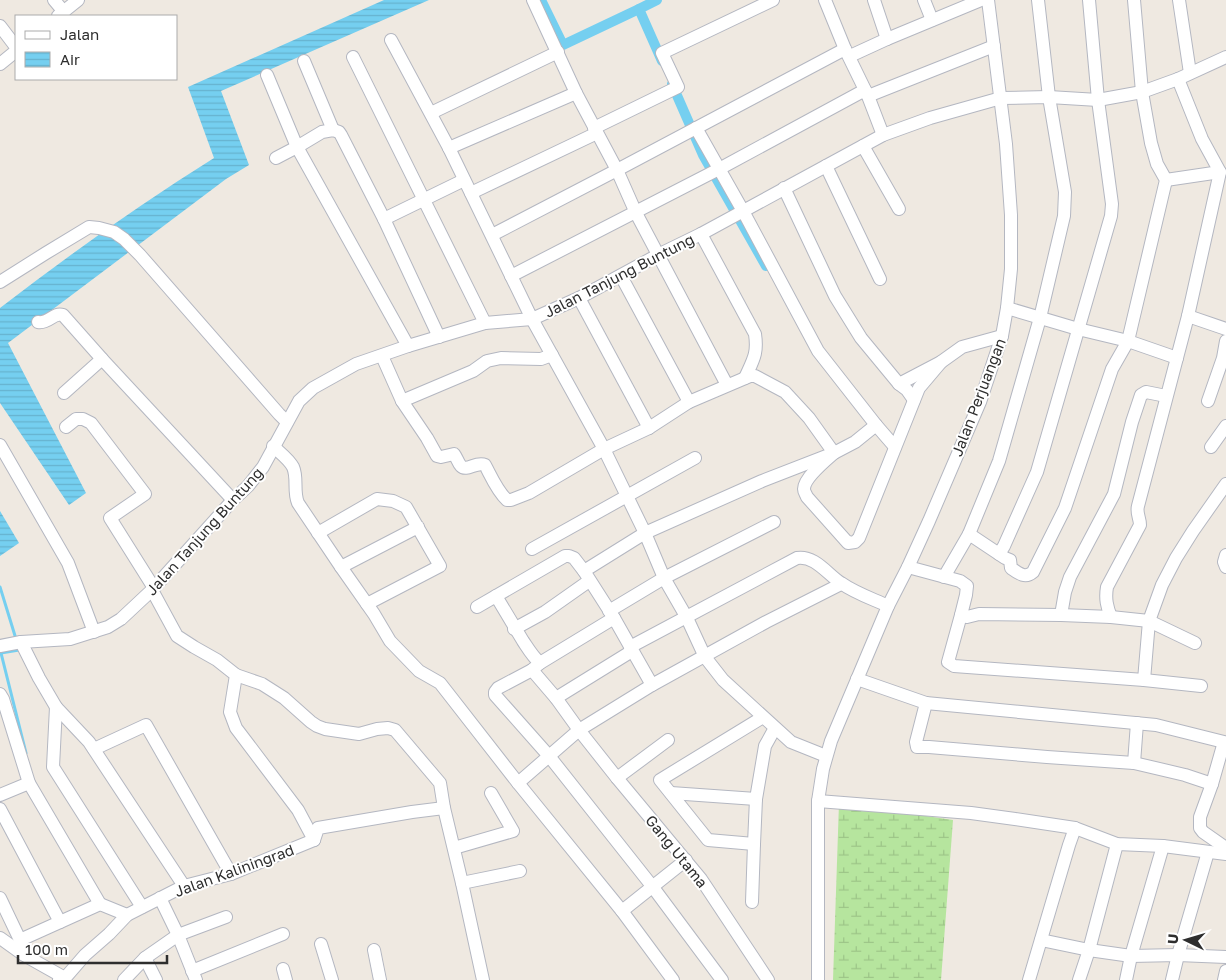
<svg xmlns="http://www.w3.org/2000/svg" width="1226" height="980" font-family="'Golos Text',sans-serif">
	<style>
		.wetland { fill: url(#wetland-marsh) }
		.water { fill: url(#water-rules) }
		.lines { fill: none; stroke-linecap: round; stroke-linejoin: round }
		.stream { stroke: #75cff0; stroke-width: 3 }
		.canal { stroke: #75cff0; stroke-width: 10 }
		.minor-casing { stroke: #b4b7c1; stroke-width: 14 }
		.minor { stroke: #fff; stroke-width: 12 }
		.labels { text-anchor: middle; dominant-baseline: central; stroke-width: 4; stroke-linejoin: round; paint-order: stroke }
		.street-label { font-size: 15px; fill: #2e2e2e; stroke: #fff }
	</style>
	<defs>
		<pattern id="wetland-marsh" width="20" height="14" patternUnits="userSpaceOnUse" patternTransform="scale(1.25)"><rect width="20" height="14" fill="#b6e59e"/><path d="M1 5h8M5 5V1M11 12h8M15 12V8" fill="none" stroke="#9dc588"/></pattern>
		<pattern id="water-rules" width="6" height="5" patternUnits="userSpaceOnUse" patternTransform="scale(1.25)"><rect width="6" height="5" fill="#75cff0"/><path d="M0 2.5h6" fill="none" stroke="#66b2ce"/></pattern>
	</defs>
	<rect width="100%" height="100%" fill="#efe9e1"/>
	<polygon class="wetland" points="839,803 953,820 941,980 833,980"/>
	<g class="water">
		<path d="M384,0H429L221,91L249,165L226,179L8,343L86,493L69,505L0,403V308C69,255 140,204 214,158L188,87Z"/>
		<polygon points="0,511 19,543 0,556"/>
	</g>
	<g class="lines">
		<g class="stream">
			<polyline points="0,587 16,639"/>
			<polyline points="19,650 1,653 26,753"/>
		</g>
		<g class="canal">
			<polyline points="541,0 563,45 639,9"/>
			<polyline points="657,0 639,9 662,61"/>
			<polyline points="672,84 703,155 766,266"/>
		</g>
		<g class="minor-casing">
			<g id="minor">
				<polyline points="54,0 64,12"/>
				<polyline points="533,0 576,93 617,170 636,213 727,385"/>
				<polyline points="825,0 845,49 868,96 883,135"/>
				<polyline points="874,0 887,39"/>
				<polyline points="924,0 932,20"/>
				<polyline points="1179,0 1190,73"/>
				<polyline points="58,16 78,0"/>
				<polyline points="0,26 16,47"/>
				<polyline points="391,40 449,148 532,319 604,449 645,533 664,578 687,618 705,657 723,680 791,742 826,756"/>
				<polyline points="850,56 887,39 981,0"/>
				<polyline points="353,57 485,323"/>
				<polyline points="304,61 333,130"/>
				<polyline points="0,64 16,51"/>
				<polyline points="267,75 297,147 408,346"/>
				<polyline points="868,96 994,46"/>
				<polyline points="431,113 558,52"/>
				<polyline points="594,128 678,87 662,53 773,0"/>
				<polyline points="696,128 743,211 818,351 876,425 895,447"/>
				<polyline points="863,146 899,209"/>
				<polyline points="449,148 576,93"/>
				<polyline points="276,158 297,147 322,132 333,130 339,132 341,135 384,219 439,337"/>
				<polyline points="826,166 880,279"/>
				<polyline points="1166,180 1220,172"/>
				<polyline points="784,188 835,296 861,338 899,384 907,390 914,400"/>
				<polyline points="471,193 597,133"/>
				<polyline points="384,219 464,180"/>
				<path d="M701,234L755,334C758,354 753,360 745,378"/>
				<polyline points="492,235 617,170 845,49"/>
				<polyline points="511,276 719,169 865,90"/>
				<polyline points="621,276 689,402"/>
				<polyline points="0,282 46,253 89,227 99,228 114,232 124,239 140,255 279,414 287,422"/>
				<polyline points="579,298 649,428"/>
				<polyline points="1007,308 1078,329 1128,341 1177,358"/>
				<polyline points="1188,316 1226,329"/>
				<path d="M38,322C49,324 53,312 63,315L102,359L233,500"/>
				<path d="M382,356L402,401L427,438L437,456L441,457L454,454C457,458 458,463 461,466C467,472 476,461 485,465C491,476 497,491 507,500H511L529,493L604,449L649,428L689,402L750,376H755L785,392L809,418L834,453C826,460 804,478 804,489C804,492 806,494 807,497L848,543L855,542L859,538L919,388L941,362"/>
				<polyline points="899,384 941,362 962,347 1002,336"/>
				<polyline points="64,393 102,359"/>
				<polyline points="402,401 473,371 487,361 501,358 541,359 552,355"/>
				<polyline points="1208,401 1223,358 1226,341"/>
				<polyline points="66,427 76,419 83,419 91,423 145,494 110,518 154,588"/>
				<polyline points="0,445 68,563 94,632"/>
				<path d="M273,446C279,452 289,459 293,467C298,478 293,491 298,503L341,567L374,614L390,641L419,671L440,683L518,783L622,911L673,980"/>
				<polyline points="1211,447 1226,426"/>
				<polyline points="318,533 377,499 393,501 406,507 440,566 367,604"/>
				<polyline points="969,534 999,461 1040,318 1064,216 1065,192 1049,97 1038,0"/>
				<polyline points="532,549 695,458"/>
				<path d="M999,554L1005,558L1010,560L1011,568C1018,573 1025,579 1033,572L1065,508L1112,369L1128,341L1166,180L1157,164L1151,143L1142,92L1134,0"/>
				<polyline points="1226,555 1224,562 1226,567"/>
				<polyline points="341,567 418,527"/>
				<polyline points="908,567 960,581 967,586 966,595 961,615 967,617 979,614 1061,615 1111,617 1149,621 1195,643"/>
				<polyline points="584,571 645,533 762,481 834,453 855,442 876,425"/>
				<polyline points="944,577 969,534 999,554 1004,546 1037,472 1111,216 1112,204 1098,100 1089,0"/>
				<polyline points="152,590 177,636 194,647 217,660 236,675 230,712 236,728 298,810 314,840"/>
				<path d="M496,596C505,611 514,626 523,641C529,650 533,657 540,663"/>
				<polyline points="477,607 565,556 569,556 574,558 584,571 614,618 652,685"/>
				<polyline points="609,611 664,578 774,522"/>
				<polyline points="961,615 948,662 954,666 1144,680 1201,686"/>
				<polyline points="1061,615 1065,592 1070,577 1114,494 1132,422 1141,395 1146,392 1166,396"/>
				<path d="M1111,617C1107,607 1105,599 1107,587L1140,525C1140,518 1136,513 1138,506L1188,316L1220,172L1202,139L1178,79"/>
				<polyline points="614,618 540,663 532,670 498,688 495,692 495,695 549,756 652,886 722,980"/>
				<polyline points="514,629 545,612 589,581"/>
				<polyline points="21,642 39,678 56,707 89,742 184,886"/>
				<polyline points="0,646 21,642 70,639 108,627 121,619 152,590 233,500 248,486 263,467 299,401 313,388 356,364 408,346 485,323 532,319 579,298 658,255 701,234 883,135 930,118 1001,98 1049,97 1098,100 1142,92 1178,79 1226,57"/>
				<path d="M630,647L797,558C815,555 828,575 841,583C855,593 873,599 888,606"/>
				<polyline points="532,670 556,698 579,730 617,778 701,879 768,980"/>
				<polyline points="236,675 262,684 284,698 311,722 317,726 325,729 359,734 377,729 388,728 395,730 440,783 444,808 462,883 483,980"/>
				<polyline points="857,679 926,703 916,742 917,747 929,747 1047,757 1134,763 1185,775 1212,784"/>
				<polyline points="1144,680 1149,621 1162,585 1176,558 1193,531 1226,484"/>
				<polyline points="0,694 3,699 29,783 100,904"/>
				<polyline points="556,698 632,651"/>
				<polyline points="926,703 1156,725 1224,742 1212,784 1200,817 1200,828 1203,832 1226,848"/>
				<polyline points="56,707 53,767 142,907"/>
				<polyline points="94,749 146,725 231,874"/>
				<polyline points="1134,763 1137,723"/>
				<polyline points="617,778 668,740"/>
				<polyline points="518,783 579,730 652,685 766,622 841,584"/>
				<polyline points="671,793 756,799"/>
				<polyline points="0,795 29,783"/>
				<polyline points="818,801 971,813 1015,819 1075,828 1117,844 1163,846 1226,854"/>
				<polyline points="0,809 60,922"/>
				<polyline points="314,840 318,828 412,812 444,808"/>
				<polyline points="754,844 708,840 660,780 763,717"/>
				<polyline points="454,848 513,831 491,793"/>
				<polyline points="462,883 520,871"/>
				<polyline points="0,898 20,940 22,946"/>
				<polyline points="752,902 754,844 756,799 765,746 775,728"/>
				<polyline points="622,911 686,860"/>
				<polyline points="0,938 24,955 65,978"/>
				<polyline points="20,940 100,904 127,915"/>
				<polyline points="1041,940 1089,950 1131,956 1178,955 1226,957"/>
				<polyline points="321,944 332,980"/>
				<polyline points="374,950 380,980"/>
				<polyline points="145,958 156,980"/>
				<polyline points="283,969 286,980"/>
				<polyline points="192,971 283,934"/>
				<polyline points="59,980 65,978 85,955 109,934 127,915 184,886 231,874 314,840"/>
				<polyline points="124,980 145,958 178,935 160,898"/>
				<polyline points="196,980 178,935 226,917"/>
				<polyline points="818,980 818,801 823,769 831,741 888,606 908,567 929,521 980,402 1002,336 1007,308 1011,269 1011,215 1006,144 988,0"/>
				<polyline points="1029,980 1069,845 1075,828"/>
				<polyline points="1079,980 1089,950 1117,844"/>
				<polyline points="1126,980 1131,956 1163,846"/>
				<polyline points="1172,980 1178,955 1208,852"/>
				<polyline points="1224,980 1226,971"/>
			</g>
		</g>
		<use href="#minor" class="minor"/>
	</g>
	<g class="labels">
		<g class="street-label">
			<text transform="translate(619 275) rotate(-27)">Jalan Tanjung Buntung</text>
			<text transform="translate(978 397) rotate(-69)">Jalan Perjuangan</text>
			<text transform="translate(204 531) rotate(-48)">Jalan Tanjung Buntung</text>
			<text transform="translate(677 851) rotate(51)">Gang Utama</text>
			<text transform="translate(234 870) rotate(-20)">Jalan Kaliningrad</text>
		</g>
	</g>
	<rect x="15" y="15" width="162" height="65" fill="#ffffff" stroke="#ababab"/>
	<rect x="25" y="31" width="25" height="8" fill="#ffffff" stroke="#ababab"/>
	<text x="60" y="40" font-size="15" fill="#2e2e2e">Jalan</text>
	<rect x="25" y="52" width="25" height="15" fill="url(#water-rules)" stroke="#ababab"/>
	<text x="60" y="65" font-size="15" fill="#2e2e2e">Air</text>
	<g transform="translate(1186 940) rotate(275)" stroke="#ffffff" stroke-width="4" paint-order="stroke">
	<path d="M0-4L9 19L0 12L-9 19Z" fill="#2e2e2e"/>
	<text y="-8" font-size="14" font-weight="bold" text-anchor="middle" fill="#2e2e2e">U</text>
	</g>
	<path d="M18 955v8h149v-8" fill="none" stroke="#2e2e2e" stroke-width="2.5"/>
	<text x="25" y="955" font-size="15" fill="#2e2e2e" stroke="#ffffff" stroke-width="4" paint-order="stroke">100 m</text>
</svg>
